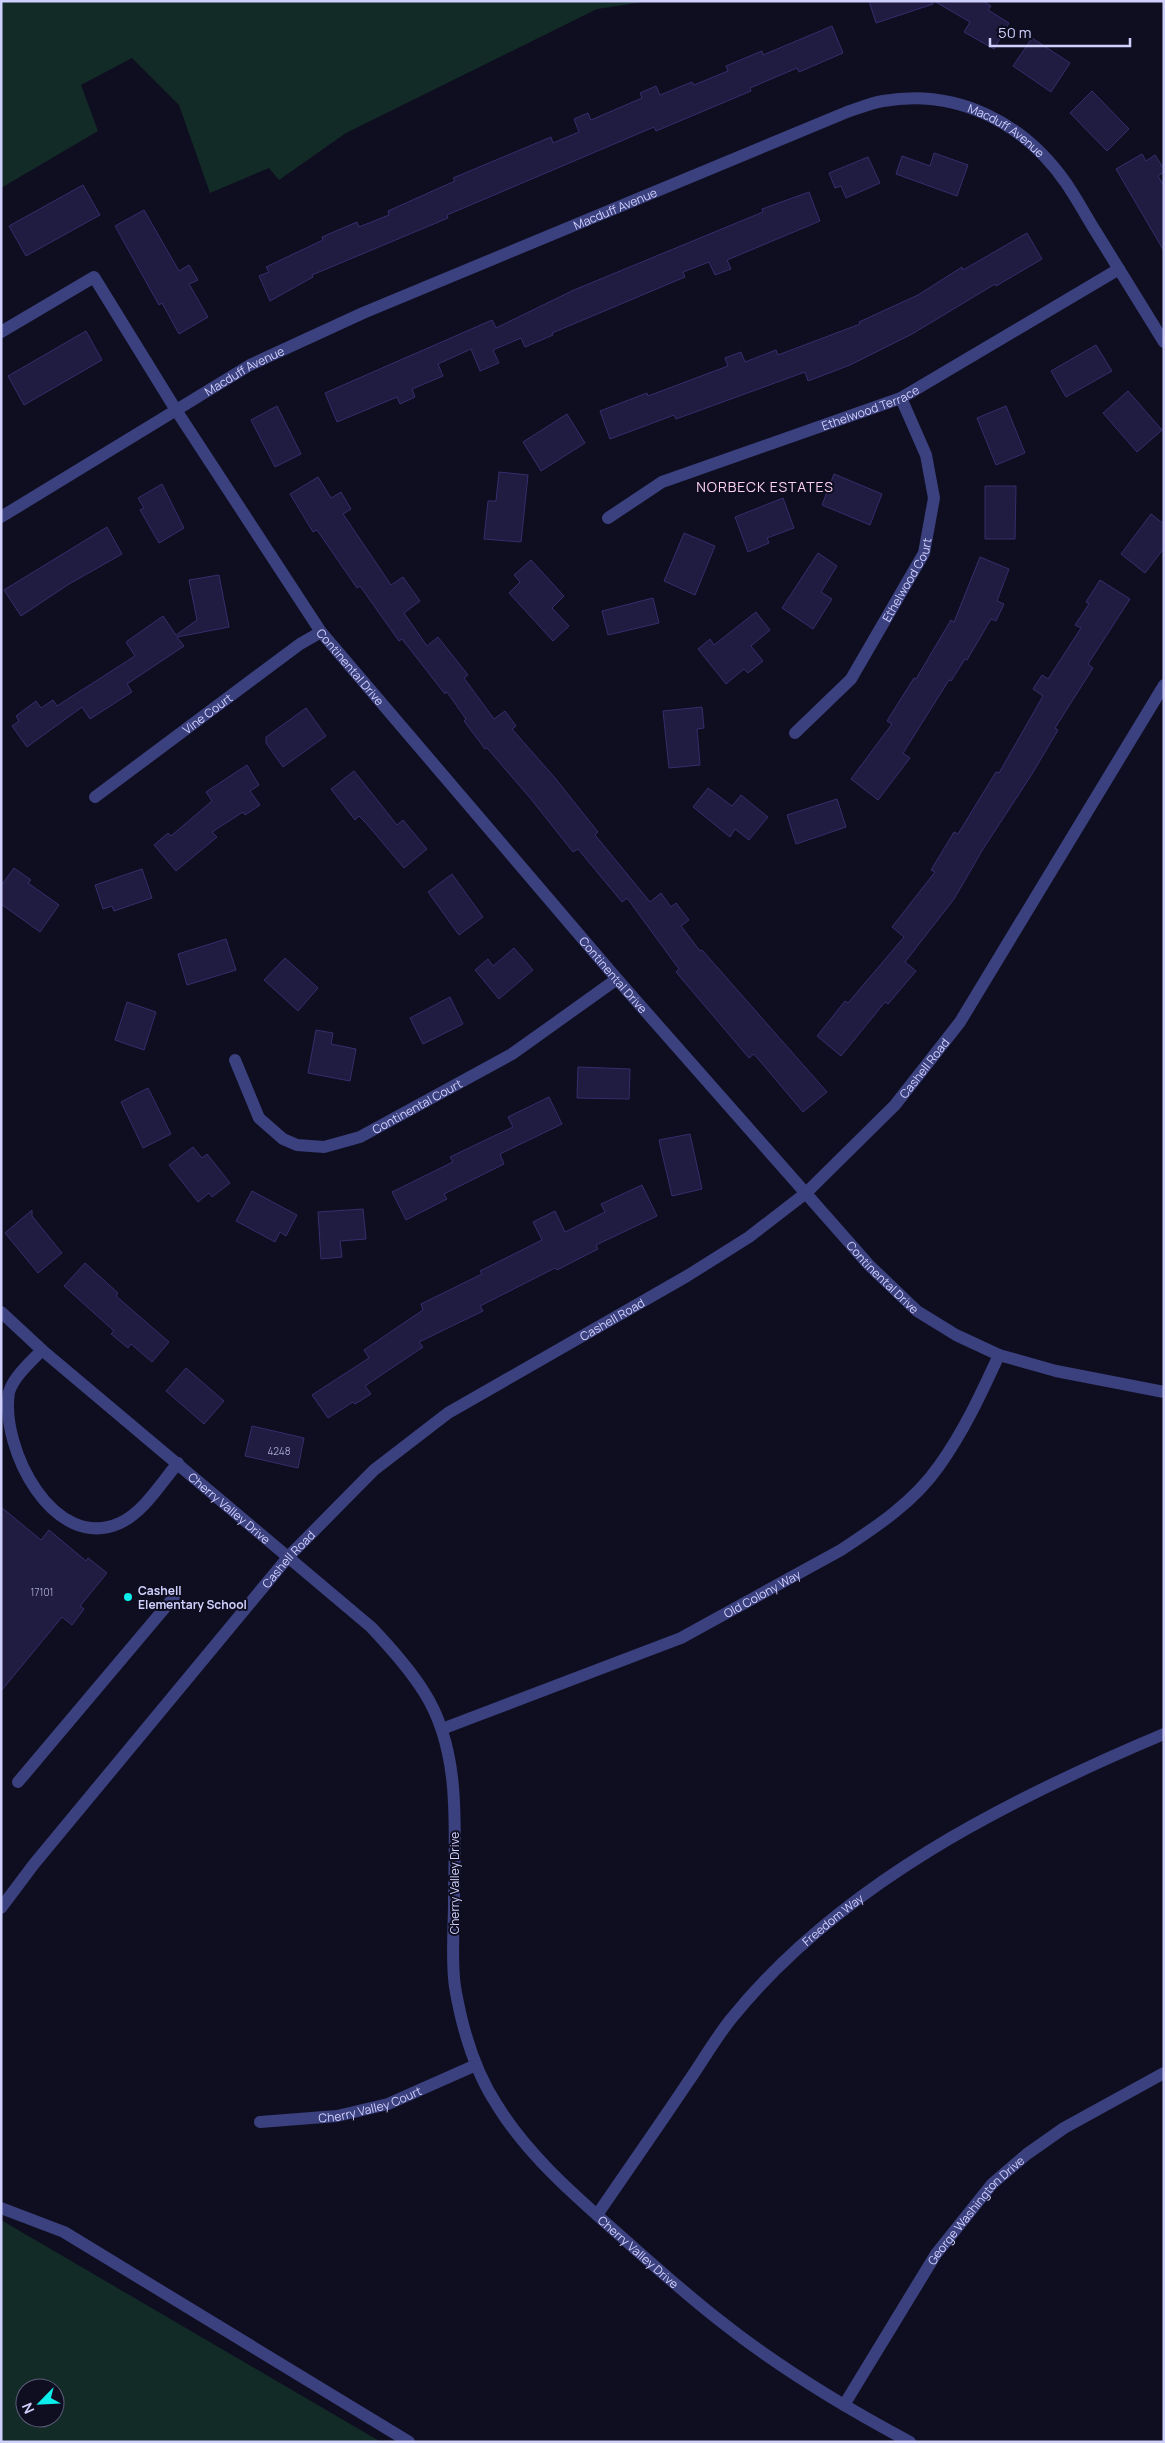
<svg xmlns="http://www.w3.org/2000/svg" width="1165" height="2443" font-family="Manrope,sans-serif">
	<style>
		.green { fill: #122b27; fill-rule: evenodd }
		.building { fill: #1f1b41; stroke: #342e6c }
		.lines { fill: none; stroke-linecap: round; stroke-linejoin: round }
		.minor { stroke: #3b407e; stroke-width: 12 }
		.poi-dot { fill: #0beeeb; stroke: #0f0e21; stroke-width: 2 }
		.labels { text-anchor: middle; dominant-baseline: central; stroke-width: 4; stroke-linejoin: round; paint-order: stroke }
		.number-label { font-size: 10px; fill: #a4a3ce }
		.street-label { font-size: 12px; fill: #d0d0fd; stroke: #0f0e21 }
		.poi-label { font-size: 12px; font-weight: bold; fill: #d0d0fd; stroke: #0f0e21; text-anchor: start }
		.neighbourhood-label { font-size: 14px; letter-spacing: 1px; fill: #fdd2f2; stroke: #0f0e21 }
	</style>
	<rect width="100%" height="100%" fill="#0f0e21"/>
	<g class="green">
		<polygon points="1,1 650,1 597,9 346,133 279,180 269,168 210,193 179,105 132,58 81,85 98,131 1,188"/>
		<path d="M1,2220L381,2442H1ZM25,2388H55V2418H25Z"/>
	</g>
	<g class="building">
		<polygon points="869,1 933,1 933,4 876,23"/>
		<polygon points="934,1 983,1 991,6 988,10 1009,23 994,49 964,32 970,22"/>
		<polygon points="832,26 843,53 799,72 797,68 750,88 751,91 656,131 654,127 447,215 448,218 312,275 313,277 270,301 259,276 269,272 266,267 323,240 322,237 357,222 359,227 389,215 388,211 455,181 453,178 551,137 553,143 579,132 574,119 588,113 591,120 642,98 640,93 656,86 660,95 692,82 694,85 728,71 726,66 762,51 763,55"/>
		<polygon points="1032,38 1070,63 1051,92 1013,66"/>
		<polygon points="1092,91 1129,129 1107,151 1070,113"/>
		<polygon points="934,153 968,165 957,196 896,174 902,156 930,166"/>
		<polygon points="1142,154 1146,161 1155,155 1164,169 1164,172 1158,176 1164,186 1164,251 1116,169"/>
		<polygon points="868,157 880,183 846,198 841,186 835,188 829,173"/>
		<polygon points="83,185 100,215 26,256 9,226"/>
		<polygon points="809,192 820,221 727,260 731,269 715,275 709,262 683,272 685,277 552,333 553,335 525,347 521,338 493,350 499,363 480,371 471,349 438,364 443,376 412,389 415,397 400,404 397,397 337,422 325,393 492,320 496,328 574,290 763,212 762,209"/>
		<polygon points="144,210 179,271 189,265 198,280 189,284 208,317 179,334 162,303 159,305 115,226"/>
		<polygon points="1027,233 1042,259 996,286 995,284 912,334 850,365 808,381 805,372 676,419 674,415 610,439 600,411 647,393 648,396 728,366 725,358 741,352 745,362 776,350 778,355 860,324 859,322 918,295 962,267 963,270"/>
		<polygon points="86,331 102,360 24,405 8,376"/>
		<polygon points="1096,345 1112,371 1066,397 1051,371"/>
		<polygon points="1128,391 1162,430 1137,452 1103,413"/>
		<polygon points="277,406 301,454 275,467 251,420"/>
		<polygon points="1006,406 1025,453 996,465 977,418"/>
		<polygon points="567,414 585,443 541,471 523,442"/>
		<polygon points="499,472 528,475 521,542 484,539 488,501 496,501"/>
		<polygon points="834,474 882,494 870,525 822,505"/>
		<polygon points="318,477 331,498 341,492 351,509 343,514 391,585 403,577 420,601 404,613 427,646 438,637 468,675 464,678 494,719 505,711 516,726 512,729 555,778 598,832 595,835 650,902 661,893 671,907 676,903 689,920 681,926 700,951 702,950 827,1092 803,1112 754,1054 749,1058 676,972 679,969 627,898 622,902 578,849 573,852 531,799 487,748 485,749 464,721 466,719 447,692 445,694 402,639 399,641 360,586 357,588 317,530 313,532 290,494"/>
		<polygon points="162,484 184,528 159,543 140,510 144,508 138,498"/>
		<polygon points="985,486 1016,486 1015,539 985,539"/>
		<polygon points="783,498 794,528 767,538 769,543 748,552 735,517"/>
		<polygon points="1151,514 1164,524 1164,548 1145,573 1121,554"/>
		<polygon points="107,527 122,554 69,584 21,616 4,590"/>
		<polygon points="684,533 715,546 695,595 664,581"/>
		<polygon points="818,553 837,566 821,592 832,599 813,629 782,608"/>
		<polygon points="980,557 1009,569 997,601 1004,604 996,621 991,619 967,660 965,659 951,681 949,680 903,753 910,758 878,800 851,779 892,724 887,721 914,678 916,679 951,620 954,622"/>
		<polygon points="531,560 564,596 552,608 569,626 553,641 509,593 520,582 514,575"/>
		<polygon points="219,575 229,627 177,637 184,646 127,684 132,692 90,719 82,707 27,747 12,726 19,721 16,716 36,701 41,708 53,700 57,706 135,656 126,642 163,616 176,635 197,620 189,580"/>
		<polygon points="1100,580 1130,599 1088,664 1093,668 1055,728 1058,730 1032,774 983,849 954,899 905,962 916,971 888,1004 885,1002 841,1056 817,1036 845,1001 848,1003 904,937 892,927 935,872 931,870 954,832 958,834 996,772 999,773 1043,696 1033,689 1042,675 1048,679 1081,628 1075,625 1089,604 1086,602"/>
		<polygon points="653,598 659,623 608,635 602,611"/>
		<polygon points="756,612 770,630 751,646 763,661 748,673 744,669 726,684 698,649 710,639 714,645"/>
		<polygon points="702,707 704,728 697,729 700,765 669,768 663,711"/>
		<polygon points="306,708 326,736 283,767 266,743 266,737"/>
		<polygon points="247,765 259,785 250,791 260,805 245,815 243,812 212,832 217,837 176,871 154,845 168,833 171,836 212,801 206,792"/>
		<polygon points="354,771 397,825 403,820 427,849 404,868 366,823 359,816 355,820 331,789"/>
		<polygon points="708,788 732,806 741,795 768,817 749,840 735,829 730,837 693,807"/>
		<polygon points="837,799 846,827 796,844 787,815"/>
		<polygon points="14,868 31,880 28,883 59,905 40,932 1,904 1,886"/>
		<polygon points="142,869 152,898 114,911 112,906 103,909 95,885"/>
		<polygon points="452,874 483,917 459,935 428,892"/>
		<polygon points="226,939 236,970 187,985 178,954"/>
		<polygon points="514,948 533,970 499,999 475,970 488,959 493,966"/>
		<polygon points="285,958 318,988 298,1011 264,980"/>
		<polygon points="450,997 463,1024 423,1044 410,1018"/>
		<polygon points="127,1002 156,1012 144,1050 115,1040"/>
		<polygon points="316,1030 333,1033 331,1044 356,1049 350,1081 308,1073"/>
		<polygon points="578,1067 630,1069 629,1099 577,1098"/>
		<polygon points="148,1088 171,1134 143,1148 121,1102"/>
		<polygon points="549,1097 562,1124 500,1154 504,1164 444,1194 447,1199 406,1220 392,1192 453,1162 450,1157 513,1127 508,1117"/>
		<polygon points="690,1134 702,1189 672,1196 659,1140"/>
		<polygon points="193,1147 202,1158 207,1154 230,1183 212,1197 209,1193 198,1202 169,1165"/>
		<polygon points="642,1185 657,1216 596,1245 598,1249 557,1270 555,1268 480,1306 483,1311 419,1342 423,1347 365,1386 371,1394 355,1404 353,1402 328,1418 312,1395 369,1358 364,1350 423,1310 421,1304 482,1274 480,1271 542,1240 533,1222 555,1211 565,1232 605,1212 601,1204"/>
		<polygon points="252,1191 297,1215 286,1236 280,1232 275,1242 236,1221"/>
		<polygon points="363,1209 366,1239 340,1241 342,1257 321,1259 318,1212"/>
		<polygon points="32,1210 32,1216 62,1253 38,1273 5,1233"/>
		<polygon points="85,1263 118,1293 116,1296 169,1342 152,1362 131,1344 128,1348 111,1334 114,1331 64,1286"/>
		<polygon points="186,1368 224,1401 204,1424 166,1391"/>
		<polygon points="252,1426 304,1438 298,1468 245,1456"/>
		<polygon points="1,1507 41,1540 49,1530 86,1561 88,1558 107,1573 80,1606 84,1609 72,1625 62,1617 1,1691"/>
	</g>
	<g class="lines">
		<g class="minor">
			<path id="s1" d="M1,332L94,277L176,410L321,632L617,979L869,1265L917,1311L956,1335L999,1355L1056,1371L1164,1392"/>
			<path id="s2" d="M1,517L250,365L363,313L847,112C859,108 871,103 883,101C958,88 1024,123 1066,183C1077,199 1086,216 1096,232C1119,269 1141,305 1164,342"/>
			<path id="s3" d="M608,518L662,482L901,398L1119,269"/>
			<path id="s4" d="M795,733L851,679L924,553L934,498L926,455L901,398"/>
			<path id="s5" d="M95,797L300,644L321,632"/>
			<path id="s6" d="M235,1060L259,1118L283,1139L297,1145L324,1147L360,1137L512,1054L617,979"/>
			<path id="s7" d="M1,1312L42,1350L371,1627C390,1647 409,1668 424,1692C463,1753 454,1834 454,1902C454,1930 451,1960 455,1987C462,2028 474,2070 497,2105C527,2154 573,2194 615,2231C649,2261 683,2292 719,2320C778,2367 844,2407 910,2442"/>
			<path d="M42,1350C31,1362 14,1376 9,1392C0,1449 54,1553 120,1523C144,1512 161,1483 178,1463"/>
			<path id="s8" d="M442,1729L681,1638L841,1550C876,1527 914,1502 939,1466C964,1431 981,1394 999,1355"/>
			<polyline points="18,1782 174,1597"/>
			<path id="s9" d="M1,1908L34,1864L289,1556L374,1470L448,1413L687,1276L749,1237L806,1193L895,1105L960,1022L1164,685"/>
			<path id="s10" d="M260,2122L337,2116L388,2104L476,2065"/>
			<polyline points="1,2208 64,2232 409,2442"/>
			<path id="s11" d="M597,2215C627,2171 658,2127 688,2082C702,2062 715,2039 731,2019C840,1884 1007,1800 1164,1734"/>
			<path id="s12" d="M844,2405L936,2254L992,2184L1027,2154L1064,2128L1164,2073"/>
		</g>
	</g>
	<circle class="poi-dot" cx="128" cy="1597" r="5"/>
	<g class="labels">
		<g class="number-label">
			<text x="279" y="1451">4248</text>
			<text x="42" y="1592">17101</text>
		</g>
		<g class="street-label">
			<text stroke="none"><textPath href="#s2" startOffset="1109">Macduff Avenue</textPath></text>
			<text stroke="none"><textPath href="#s2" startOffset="689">Macduff Avenue</textPath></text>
			<text stroke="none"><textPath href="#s2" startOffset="284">Macduff Avenue</textPath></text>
			<text stroke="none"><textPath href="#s3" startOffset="286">Ethelwood Terrace</textPath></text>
			<text stroke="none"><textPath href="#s4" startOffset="192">Ethelwood Court</textPath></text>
			<text stroke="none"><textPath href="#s1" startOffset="575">Continental Drive</textPath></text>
			<text stroke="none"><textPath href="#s5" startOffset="140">Vine Court</textPath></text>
			<text stroke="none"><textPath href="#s1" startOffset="980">Continental Drive</textPath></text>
			<text stroke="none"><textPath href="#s9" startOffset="1262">Cashell Road</textPath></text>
			<text stroke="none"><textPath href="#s6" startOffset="239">Continental Court</textPath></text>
			<text stroke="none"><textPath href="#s1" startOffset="1385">Continental Drive</textPath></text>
			<text stroke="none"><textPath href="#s9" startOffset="858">Cashell Road</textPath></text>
			<text stroke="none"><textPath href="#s7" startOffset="301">Cherry Valley Drive</textPath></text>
			<text stroke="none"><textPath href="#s9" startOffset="452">Cashell Road</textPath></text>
			<text stroke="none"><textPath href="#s8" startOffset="348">Old Colony Way</textPath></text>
			<text transform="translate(454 1883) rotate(-90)">Cherry Valley Drive</text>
			<text stroke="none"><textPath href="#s11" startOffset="380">Freedom Way</textPath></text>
			<text stroke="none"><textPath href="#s10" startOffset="112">Cherry Valley Court</textPath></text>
			<text stroke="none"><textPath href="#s12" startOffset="236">George Washington Drive</textPath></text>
			<text stroke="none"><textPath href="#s7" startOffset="1201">Cherry Valley Drive</textPath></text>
		</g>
		<g class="poi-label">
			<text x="138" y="1590">Cashell<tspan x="138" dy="14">Elementary School</tspan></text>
		</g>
		<g class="neighbourhood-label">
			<text x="765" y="486">NORBECK ESTATES</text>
		</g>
	</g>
	<rect width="1165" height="2443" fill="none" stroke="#d0d0fd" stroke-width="5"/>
	<g transform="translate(40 2403) rotate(246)"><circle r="24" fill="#0f0e21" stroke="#5c5c79"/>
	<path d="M0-4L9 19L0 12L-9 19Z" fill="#0beeeb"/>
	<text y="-8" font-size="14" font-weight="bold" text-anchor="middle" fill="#d0d0fd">N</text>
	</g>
	<path d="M990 38v8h140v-8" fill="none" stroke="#d0d0fd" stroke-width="2.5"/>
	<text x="998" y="38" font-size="15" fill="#d0d0fd" stroke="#0f0e21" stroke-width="4" paint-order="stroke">50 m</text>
</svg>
